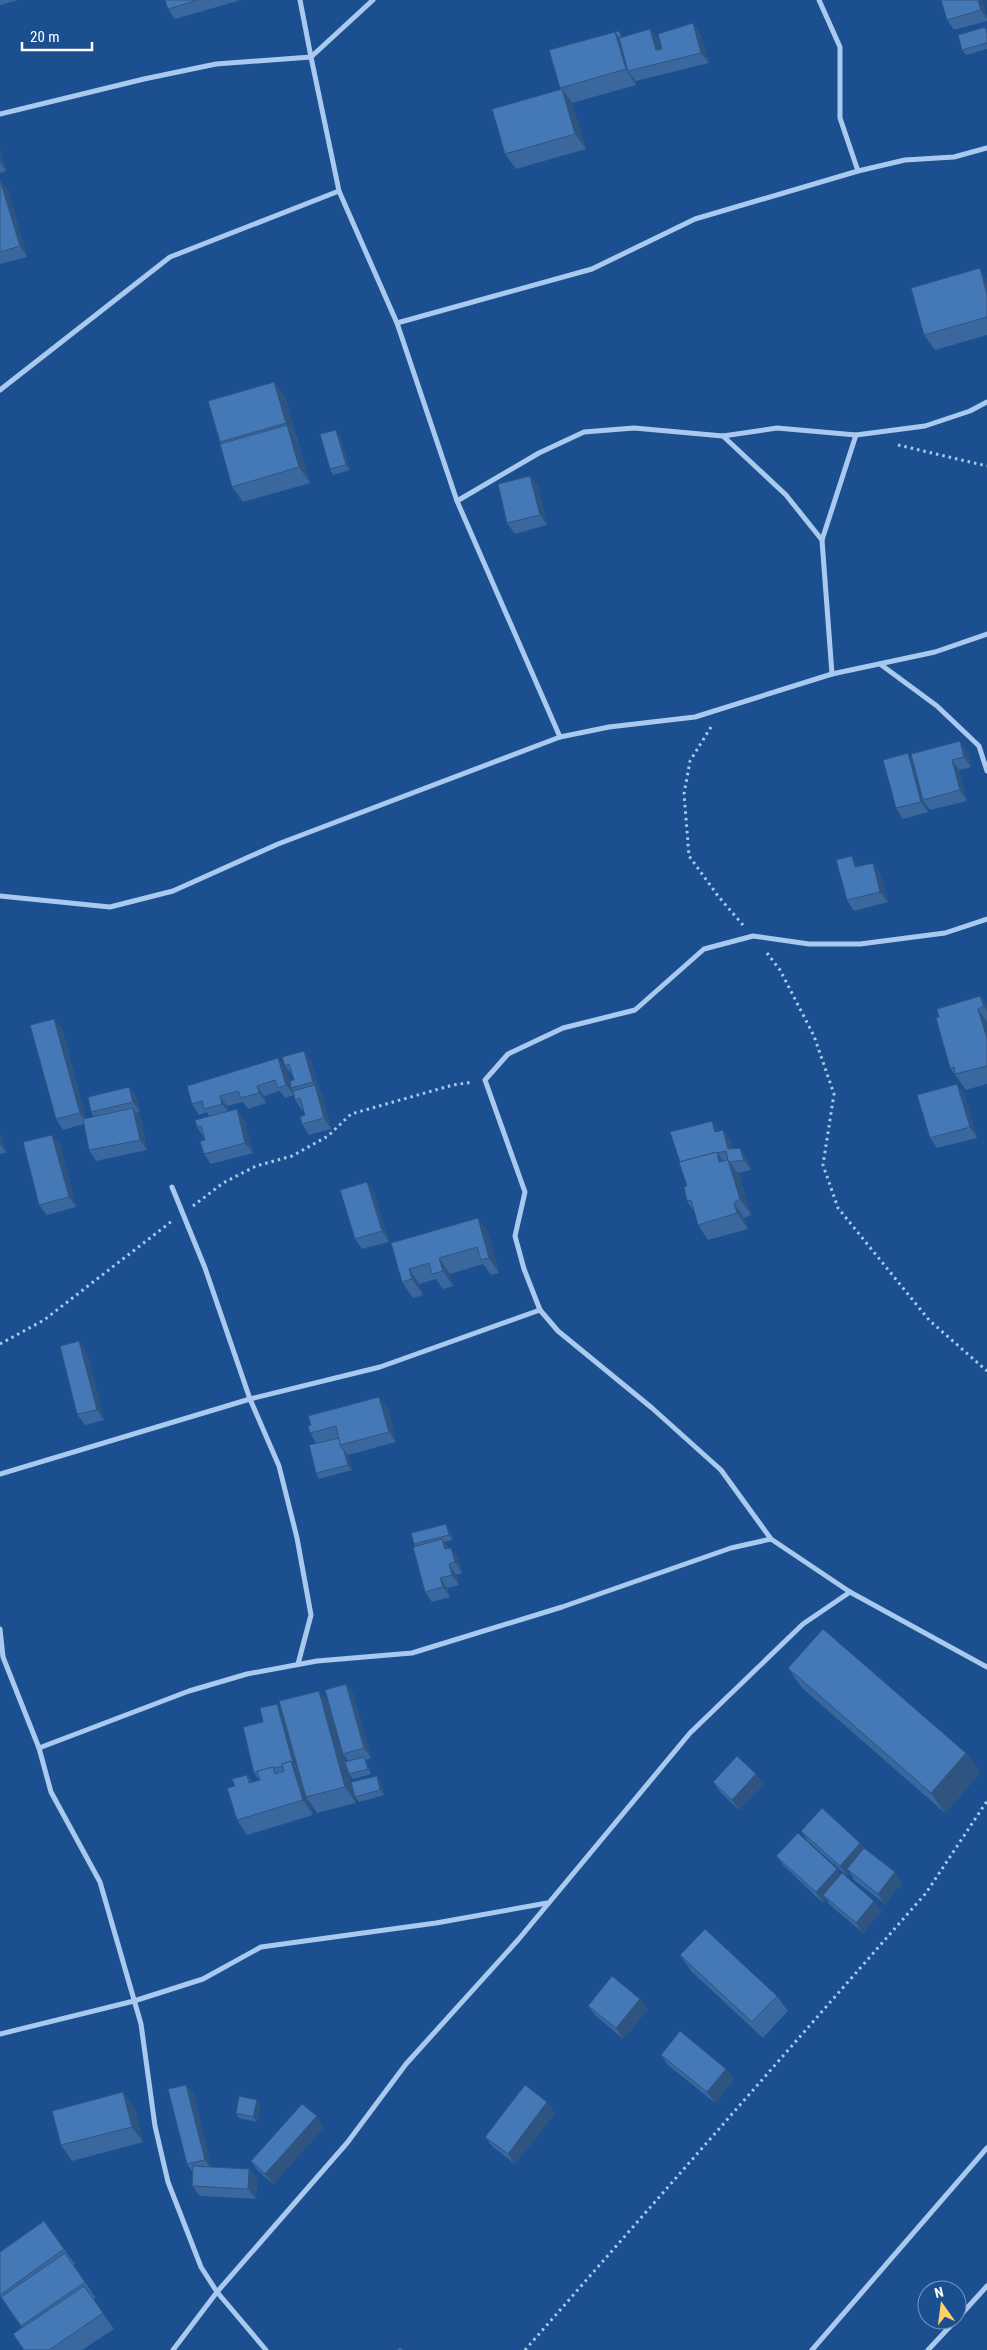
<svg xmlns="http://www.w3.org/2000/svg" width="987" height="2350" font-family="'Roboto Condensed',sans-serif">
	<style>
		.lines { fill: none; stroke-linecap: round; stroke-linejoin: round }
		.path { stroke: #a9c9ee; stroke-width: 3; stroke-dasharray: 2.5 4; stroke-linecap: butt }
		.minor { stroke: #a9c9ee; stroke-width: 5 }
		.wall { fill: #3a679d }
		.shaded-wall { fill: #305480 }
		.building { fill: #4478b7; stroke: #305480 }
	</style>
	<rect width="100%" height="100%" fill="#1b4f8f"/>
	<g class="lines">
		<g class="path">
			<polyline points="898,445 987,466"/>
			<polyline points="711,727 690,761 684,794 689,856 718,896 743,925"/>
			<polyline points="767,953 780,970 814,1036 834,1094 823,1165 838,1208 929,1320 987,1371"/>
			<polyline points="193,1206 223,1183 256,1166 292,1156 328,1136 351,1114 453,1085 473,1082"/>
			<polyline points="0,1344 44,1320 172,1221"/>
			<polyline points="525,2350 926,1893 987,1801"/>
		</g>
		<g class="minor">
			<polyline points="300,0 311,57"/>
			<polyline points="819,0 840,47 840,118 858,171"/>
			<polyline points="311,57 373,0"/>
			<polyline points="0,114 144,79 216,64 311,57 339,191 397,323 457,501 539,453 584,432 634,428 723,436 777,428 856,435 925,426 970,411 987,402"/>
			<polyline points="397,323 592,269 695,219 858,171 905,160 954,157 987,148"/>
			<polyline points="0,390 170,257 339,191"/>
			<polyline points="723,436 786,495 822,540"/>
			<polyline points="457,501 560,737"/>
			<polyline points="880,664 937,706 979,746 987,771"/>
			<polyline points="832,674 822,540 856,435"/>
			<polyline points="0,896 110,907 173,891 278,844 560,737 609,727 695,717 832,674 935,652 987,634"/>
			<polyline points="987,919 945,933 860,944 809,944 753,936 704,949 635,1010 563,1028 508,1054 485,1080 525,1192 515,1236 524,1269 540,1310 558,1331 652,1408 721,1470 771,1539 850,1592 987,1667"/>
			<polyline points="172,1187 205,1268 250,1399 279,1466 297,1538 311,1615 298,1664"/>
			<polyline points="0,1474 250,1399 380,1367 540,1310"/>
			<polyline points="0,1629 3,1657 39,1748 51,1792 100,1882 141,2024 155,2126 168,2182 201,2267 217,2292 266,2350"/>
			<polyline points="39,1748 189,1691 247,1674 317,1661 412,1653 562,1607 731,1548 771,1539"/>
			<polyline points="0,2034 134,2001 203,1979 261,1947 436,1923 547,1903"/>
			<polyline points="957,2319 987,2286"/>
			<polyline points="173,2350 217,2292 347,2143 406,2064 518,1940 690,1733 803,1624 850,1592"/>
			<polyline points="812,2350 987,2148"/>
			<polyline points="928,2350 956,2320"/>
		</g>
	</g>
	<g class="wall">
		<polygon points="0,0 18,0 0,5"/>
		<polygon points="165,0 241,0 175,19 168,9"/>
		<polygon points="941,0 982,0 987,17 987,21 954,30 947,20"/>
		<polygon points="693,23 700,34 709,63 636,81 636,85 572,103 586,149 516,169 505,154 561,89 560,88 623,37 650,29 658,39 660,49"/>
		<polygon points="985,27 987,30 987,49 966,55 962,50"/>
		<polygon points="0,150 6,171 0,173"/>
		<polygon points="0,180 8,190 27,257 0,264"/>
		<polygon points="987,279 987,335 935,350 924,335"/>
		<polygon points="274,382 285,397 310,483 243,502 232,487 220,442"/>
		<polygon points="339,435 350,470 333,475 330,469"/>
		<polygon points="530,476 538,486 547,525 515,534 507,523"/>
		<polygon points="967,751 971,767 959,770 967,801 930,810 926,805 928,812 903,819 896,808 908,753 912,759"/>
		<polygon points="873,863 880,873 888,902 854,911 847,900 859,866"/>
		<polygon points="980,996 987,1005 987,1084 966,1090 950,1068 939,1017"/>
		<polygon points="54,1019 62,1029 86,1119 94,1117 91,1112 129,1087 136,1097 140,1112 137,1113 141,1119 147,1150 96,1161 89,1150 84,1124 63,1130 56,1119"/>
		<polygon points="304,1051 311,1061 320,1092 322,1095 331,1129 309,1135 302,1124 305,1115 304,1110 302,1110 295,1100 293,1091 291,1088 294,1080 293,1076 285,1066"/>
		<polygon points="286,1069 294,1095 285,1098 280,1091 264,1096 266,1103 248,1109 243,1102 227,1106 229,1111 244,1119 253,1153 211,1164 204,1154 204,1138 197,1127 209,1116 207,1112 199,1115 192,1104"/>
		<polygon points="964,1094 977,1138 937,1148 930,1138"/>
		<polygon points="712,1121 719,1131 723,1130 731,1141 733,1149 747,1159 751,1170 738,1173 739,1175 751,1215 744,1218 748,1229 708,1240 698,1225 694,1211 687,1201 687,1186 680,1162"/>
		<polygon points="0,1132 6,1153 0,1154"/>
		<polygon points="60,1145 76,1207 47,1215 39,1205"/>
		<polygon points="374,1193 389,1242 362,1249 355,1239"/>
		<polygon points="488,1233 499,1273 491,1275 483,1264 450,1274 453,1286 443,1289 436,1279 419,1284 423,1295 413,1298 402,1282 391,1243"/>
		<polygon points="87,1352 104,1420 85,1425 77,1414"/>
		<polygon points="379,1397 387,1407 396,1442 348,1455 352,1470 319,1479 316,1473 317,1444 310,1433 311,1425"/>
		<polygon points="449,1530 453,1540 444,1542 449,1548 451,1548 458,1558 462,1573 456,1575 459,1585 447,1588 450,1597 432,1602 425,1592 415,1546 414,1544"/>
		<polygon points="788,1668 966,1753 980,1773 945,1813 802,1688"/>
		<polygon points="346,1684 353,1694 371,1758 366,1760 367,1762 371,1774 353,1779 349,1774 348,1761 343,1754 336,1729 356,1803 317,1813 309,1801 313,1815 247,1835 237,1820 235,1786 247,1775 252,1782 259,1780 254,1773 263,1722 277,1704 281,1710 319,1691 329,1705"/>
		<polygon points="377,1776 380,1781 384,1795 359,1802 355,1797"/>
		<polygon points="713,1782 764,1784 739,1810 720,1792"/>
		<polygon points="801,1831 860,1843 864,1848 902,1883 885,1904 854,1880 850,1873 847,1876 808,1841"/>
		<polygon points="776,1856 840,1874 882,1911 863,1933 830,1905 826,1899 823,1903 784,1866"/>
		<polygon points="680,1955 777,1996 788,2011 763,2038 691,1971"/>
		<polygon points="640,1999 648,2009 623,2039 596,2016 588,2006"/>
		<polygon points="661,2055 734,2079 715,2103 668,2065"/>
		<polygon points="186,2085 194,2095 211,2167 249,2169 257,2179 256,2199 200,2196 192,2186 193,2173 187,2164"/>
		<polygon points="123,2092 134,2107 143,2142 72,2161 61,2145"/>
		<polygon points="257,2100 260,2105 257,2122 239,2118 236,2113"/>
		<polygon points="555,2113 515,2164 493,2147 485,2137"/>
		<polygon points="324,2127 273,2184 258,2171 251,2161"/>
		<polygon points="44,2221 75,2264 74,2266 96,2298 93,2299 114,2329 82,2350 24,2350 22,2328 0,2296 0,2252"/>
	</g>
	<g class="shaded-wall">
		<polygon points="978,0 982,0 987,19 981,10"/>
		<polygon points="693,23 700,34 709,63 701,53"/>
		<polygon points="650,29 658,39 664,61 656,50"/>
		<polygon points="619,31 622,36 632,70 628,71 636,81 636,85 626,69 615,32 622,42"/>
		<polygon points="562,89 573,104 586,149 575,134"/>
		<polygon points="0,150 6,171 0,162"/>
		<polygon points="0,180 8,190 27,257 20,246"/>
		<polygon points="980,268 987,279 987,294"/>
		<polygon points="274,382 285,397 297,439 286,423"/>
		<polygon points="287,425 297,440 310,483 299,467"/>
		<polygon points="336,430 339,435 350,470 346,465"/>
		<polygon points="530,476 538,486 547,525 540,515"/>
		<polygon points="960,741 967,751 971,767 964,757"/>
		<polygon points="908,753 915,764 923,800 926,805 928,812 921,802"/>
		<polygon points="952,760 959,770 967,801 960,790"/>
		<polygon points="852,856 859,866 855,867"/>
		<polygon points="873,863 880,873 888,902 880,892"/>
		<polygon points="980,996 987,1005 987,1011 984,1006"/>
		<polygon points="978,1009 987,1022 987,1038"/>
		<polygon points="54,1019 62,1029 87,1123 80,1113"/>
		<polygon points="304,1051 311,1061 320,1092 313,1082"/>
		<polygon points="278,1058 286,1069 294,1095 286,1085"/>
		<polygon points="957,1084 964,1094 977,1138 970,1127"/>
		<polygon points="315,1085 322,1095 331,1129 324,1118"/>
		<polygon points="257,1086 264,1096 266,1103 259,1093"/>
		<polygon points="129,1087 136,1097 140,1112 133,1102"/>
		<polygon points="220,1096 227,1106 230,1114 222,1104"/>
		<polygon points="133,1108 141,1119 147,1150 140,1140"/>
		<polygon points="237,1109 244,1119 253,1153 245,1143"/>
		<polygon points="712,1121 720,1132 715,1132"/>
		<polygon points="723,1130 731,1141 736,1159 728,1149"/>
		<polygon points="0,1132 6,1153 0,1144"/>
		<polygon points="52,1135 60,1145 76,1207 69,1197"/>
		<polygon points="740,1148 747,1159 751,1170 744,1160"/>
		<polygon points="717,1152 728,1168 719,1162"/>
		<polygon points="728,1160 739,1175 751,1215 740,1199"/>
		<polygon points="367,1182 374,1193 389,1242 382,1231"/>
		<polygon points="734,1203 744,1218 748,1229 737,1213"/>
		<polygon points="478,1218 488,1233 499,1273 489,1258"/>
		<polygon points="439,1258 450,1274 453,1286 443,1271"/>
		<polygon points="409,1269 419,1284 423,1295 412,1279"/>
		<polygon points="79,1341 87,1352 104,1420 97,1410"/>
		<polygon points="379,1397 387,1407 396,1442 389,1432"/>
		<polygon points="344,1451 348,1455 352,1470 348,1465"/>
		<polygon points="446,1524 449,1530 453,1540 449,1535"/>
		<polygon points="442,1539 449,1549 445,1549"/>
		<polygon points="451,1548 458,1558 462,1573 455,1562"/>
		<polygon points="449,1564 456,1575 459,1585 452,1575"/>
		<polygon points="440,1578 447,1588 450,1597 443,1587"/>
		<polygon points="346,1684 353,1694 371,1758 364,1748"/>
		<polygon points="319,1691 330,1706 356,1803 345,1787"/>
		<polygon points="277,1704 284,1714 301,1774 293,1763"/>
		<polygon points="966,1753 980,1773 945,1813 931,1793"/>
		<polygon points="364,1757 367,1762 371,1774 368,1769"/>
		<polygon points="291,1761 302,1777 306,1797 309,1801 313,1815 303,1800"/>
		<polygon points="756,1774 764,1784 739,1810 732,1800"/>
		<polygon points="377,1776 380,1781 384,1795 380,1790"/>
		<polygon points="860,1843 868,1853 847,1869 850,1873 847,1876 840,1866"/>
		<polygon points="837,1869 844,1880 823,1895 826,1899 823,1903 816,1892"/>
		<polygon points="895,1872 902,1883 885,1904 878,1894"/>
		<polygon points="874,1901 882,1911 863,1933 856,1923"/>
		<polygon points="640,1999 648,2009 623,2039 616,2028"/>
		<polygon points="726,2069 734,2079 715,2103 707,2092"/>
		<polygon points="186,2085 194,2095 212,2170 205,2160"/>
		<polygon points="123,2092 134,2107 143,2142 132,2127"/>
		<polygon points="257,2100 260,2105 257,2122 253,2117"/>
		<polygon points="547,2102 555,2113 515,2164 508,2154"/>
		<polygon points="317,2116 324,2127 273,2184 265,2174"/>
		<polygon points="249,2169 257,2179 256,2199 248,2189"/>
	</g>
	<g class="building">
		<polygon points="165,0 198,0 168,9"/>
		<polygon points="941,0 978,0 981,10 947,20"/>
		<polygon points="693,23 701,53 628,71 619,38 650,29 656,50 662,49 658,34"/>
		<polygon points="985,27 987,34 987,43 962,50 958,35"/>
		<polygon points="619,31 621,37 619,38 615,32"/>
		<polygon points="615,32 626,69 560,88 549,50"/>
		<polygon points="562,89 575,134 505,154 492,109"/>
		<polygon points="0,180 20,246 0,252"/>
		<polygon points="980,268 987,294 987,317 924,335 911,288"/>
		<polygon points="274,382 286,423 220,442 208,401"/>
		<polygon points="287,425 299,467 232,487 220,444"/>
		<polygon points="336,430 346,465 330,469 320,434"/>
		<polygon points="530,476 540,515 507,523 498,484"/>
		<polygon points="960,741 964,757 952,760 960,790 923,800 911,754"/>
		<polygon points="908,753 921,802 896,808 883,760"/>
		<polygon points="852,856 855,867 873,863 880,892 847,900 836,860"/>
		<polygon points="980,996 984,1006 978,1009 987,1038 987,1066 955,1074 954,1067 950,1068 936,1018 939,1017 937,1009"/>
		<polygon points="54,1019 80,1113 56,1119 30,1025"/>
		<polygon points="304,1051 313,1082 291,1088 290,1081 294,1080 289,1064 285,1066 282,1057"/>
		<polygon points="278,1058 286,1085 278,1088 275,1080 257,1086 259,1093 241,1098 238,1091 220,1096 222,1104 204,1109 202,1101 192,1104 187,1086"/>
		<polygon points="957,1084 970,1127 930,1138 917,1095"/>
		<polygon points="315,1085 324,1118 302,1124 300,1117 305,1115 300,1098 295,1100 293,1091"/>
		<polygon points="129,1087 133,1102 91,1112 88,1097"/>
		<polygon points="133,1108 140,1140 89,1150 83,1119"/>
		<polygon points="237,1109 245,1143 204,1154 200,1141 205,1140 201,1126 197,1127 195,1120"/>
		<polygon points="712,1121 715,1132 723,1130 728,1149 740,1148 744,1160 730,1162 728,1160 726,1151 718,1153 717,1152 680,1162 670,1132"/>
		<polygon points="52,1135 69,1197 39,1205 23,1142"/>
		<polygon points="717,1152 719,1162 728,1160 740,1199 734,1203 737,1213 698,1225 691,1200 687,1201 684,1187 687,1186 679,1162"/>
		<polygon points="367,1182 382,1231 355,1239 340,1190"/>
		<polygon points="478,1218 489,1258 481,1260 477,1247 439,1258 443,1271 432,1274 429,1263 409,1269 412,1279 402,1282 391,1243"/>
		<polygon points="79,1341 97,1410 77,1414 60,1346"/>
		<polygon points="379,1397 389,1432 340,1445 336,1426 310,1433 308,1426 311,1425 308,1416"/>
		<polygon points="339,1438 340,1445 344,1451 348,1465 316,1473 309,1445"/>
		<polygon points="446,1524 449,1535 414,1544 411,1533"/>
		<polygon points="442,1539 445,1549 451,1548 455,1562 449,1564 452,1575 440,1578 443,1587 425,1592 413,1547"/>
		<polygon points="823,1629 966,1753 931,1793 788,1668"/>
		<polygon points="346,1684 364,1748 343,1754 325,1690"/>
		<polygon points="319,1691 345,1787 306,1797 279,1701"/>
		<polygon points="277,1704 293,1763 293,1764 291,1761 282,1764 283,1766 274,1768 273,1767 254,1773 243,1727 263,1722 260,1708"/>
		<polygon points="737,1756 756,1774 732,1800 713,1782"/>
		<polygon points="364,1757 368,1769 349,1774 345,1762"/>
		<polygon points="291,1761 303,1800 237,1820 227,1788 235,1786 232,1779 247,1775 249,1783 260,1780 257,1771 273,1767 275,1774 284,1771 282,1764"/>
		<polygon points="377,1776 380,1790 355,1797 351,1782"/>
		<polygon points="822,1808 860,1843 840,1866 801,1831"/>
		<polygon points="798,1833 837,1869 816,1892 776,1856"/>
		<polygon points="864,1848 895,1872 878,1894 847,1869"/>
		<polygon points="842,1873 874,1901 856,1923 823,1895"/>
		<polygon points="705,1929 777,1996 752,2022 680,1955"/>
		<polygon points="612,1976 640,1999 616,2028 588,2006"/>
		<polygon points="680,2031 726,2069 707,2092 661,2055"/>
		<polygon points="186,2085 205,2160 187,2164 168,2089"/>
		<polygon points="525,2085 547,2102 508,2154 485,2137"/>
		<polygon points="123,2092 132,2127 61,2145 52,2111"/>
		<polygon points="239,2096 257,2100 253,2117 236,2113"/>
		<polygon points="302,2104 317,2116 265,2174 251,2161"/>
		<polygon points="193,2166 249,2169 248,2189 192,2186"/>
		<polygon points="44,2221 64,2249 0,2295 0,2252"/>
		<polygon points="65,2253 85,2282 21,2326 1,2297"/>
		<polygon points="84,2286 103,2313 49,2350 24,2350 13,2334"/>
		<polygon points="400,2347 403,2350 397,2350"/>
	</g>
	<g transform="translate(942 2305) rotate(346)"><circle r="24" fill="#1b4f8f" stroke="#7695bc"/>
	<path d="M0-4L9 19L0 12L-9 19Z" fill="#ffd166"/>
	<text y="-8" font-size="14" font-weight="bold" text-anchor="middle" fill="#ffffff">N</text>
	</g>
	<path d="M22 42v8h70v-8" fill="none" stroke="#ffffff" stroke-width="2.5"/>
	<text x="30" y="42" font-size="15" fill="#ffffff" stroke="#1b4f8f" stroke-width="4" paint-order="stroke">20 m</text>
</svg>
